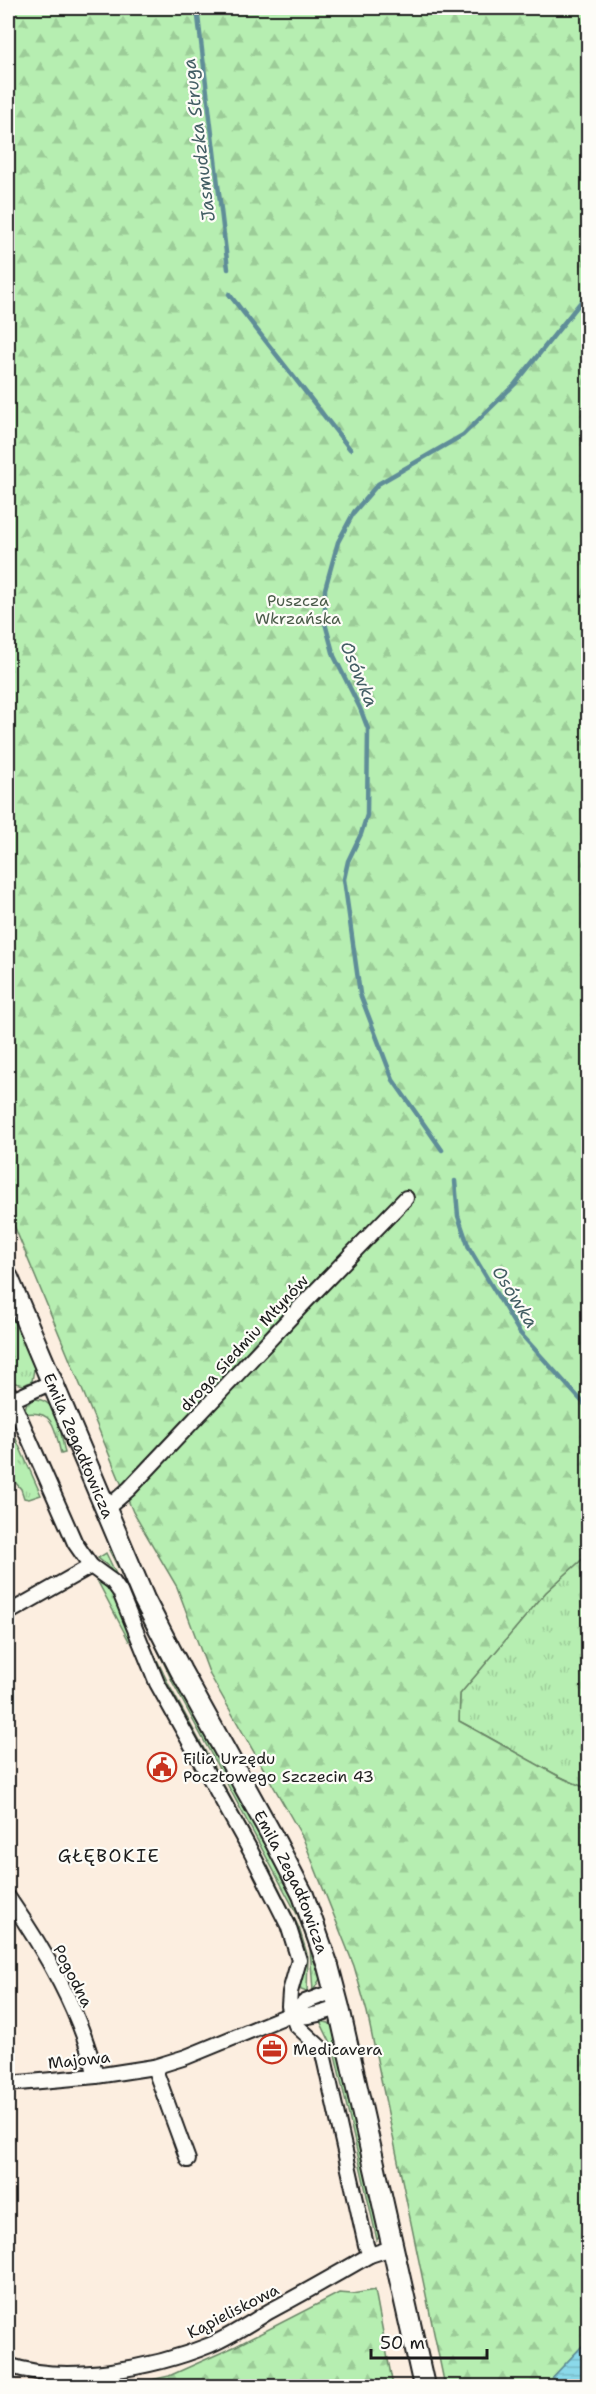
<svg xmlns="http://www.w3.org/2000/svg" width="596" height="2394" font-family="'Shantell Sans',sans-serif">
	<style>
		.grass { fill: url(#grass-tufts); stroke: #698566; stroke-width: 1.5 }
		.forest { fill: url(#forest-firs); stroke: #698566; stroke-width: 1.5 }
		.water { fill: url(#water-rules); stroke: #5f8d98; stroke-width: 1.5 }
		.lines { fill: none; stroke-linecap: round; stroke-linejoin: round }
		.stream { stroke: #5f8d98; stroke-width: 4.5 }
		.minor-casing { stroke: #1c1c1c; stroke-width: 18 }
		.secondary-casing { stroke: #1c1c1c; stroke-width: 24 }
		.minor { stroke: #fdfcf7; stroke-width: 14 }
		.secondary { stroke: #fdfcf7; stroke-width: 20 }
		.labels { text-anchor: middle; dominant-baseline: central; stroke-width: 4.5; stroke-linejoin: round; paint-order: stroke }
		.park-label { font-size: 16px; fill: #4a5b49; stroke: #fdfcf7 }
		.street-label { font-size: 16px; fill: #1c1c1c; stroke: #fdfcf7 }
		.poi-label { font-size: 16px; fill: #1c1c1c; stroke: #fdfcf7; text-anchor: start }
		.water-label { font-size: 18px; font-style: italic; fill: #435e64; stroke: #fdfcf7 }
		.neighbourhood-label { font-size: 18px; letter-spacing: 1.5px; fill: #1c1c1c; stroke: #fdfcf7 }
	</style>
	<defs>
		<pattern id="grass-tufts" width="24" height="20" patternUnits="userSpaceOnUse" patternTransform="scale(1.5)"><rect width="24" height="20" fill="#b6eeb1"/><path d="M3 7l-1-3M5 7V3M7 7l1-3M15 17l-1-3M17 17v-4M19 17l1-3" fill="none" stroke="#9ccc98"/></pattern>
		<pattern id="forest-firs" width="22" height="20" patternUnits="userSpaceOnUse" patternTransform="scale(1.5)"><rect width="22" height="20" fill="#b6eeb1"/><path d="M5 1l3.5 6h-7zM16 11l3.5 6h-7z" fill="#9ccc98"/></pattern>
		<pattern id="water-rules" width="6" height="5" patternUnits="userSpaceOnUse" patternTransform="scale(1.5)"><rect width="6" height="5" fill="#8bd9ea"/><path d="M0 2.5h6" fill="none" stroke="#77bac8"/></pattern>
	</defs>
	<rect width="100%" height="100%" fill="#fceee0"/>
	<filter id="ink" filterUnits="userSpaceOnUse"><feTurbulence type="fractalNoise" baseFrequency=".0167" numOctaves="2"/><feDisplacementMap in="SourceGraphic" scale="12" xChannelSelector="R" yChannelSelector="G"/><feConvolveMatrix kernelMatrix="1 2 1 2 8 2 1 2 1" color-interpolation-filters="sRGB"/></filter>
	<g filter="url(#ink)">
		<g class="grass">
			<polygon points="8,1296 35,1363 32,1381 24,1385 15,1383 12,1377"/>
			<path d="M33,1399C60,1398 60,1433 65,1453L61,1454C55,1430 55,1409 24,1414L26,1405Z"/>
			<polygon points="12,1430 41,1495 29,1499 24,1498 21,1489 8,1474 8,1431"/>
			<polygon points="113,1548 298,1905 321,1977 313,1991 310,1948 298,1916 173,1683 129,1588 109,1550"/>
			<polygon points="106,1553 169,1685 268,1866 299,1928 308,1957 307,1992 301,1990 299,1984 305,1967 305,1957 297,1929 284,1900 166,1686 123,1591 109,1567 98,1558"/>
			<path d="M588,1554V1789C543,1771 502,1743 459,1721L460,1694L546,1592Z"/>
			<polygon points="91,1575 98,1575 117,1595 133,1639 129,1641 98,1582"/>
			<polygon points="320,2021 329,2023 336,2031 381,2234 377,2240 334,2050"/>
		</g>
		<g class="forest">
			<polygon points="8,8 588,8 588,1554 546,1592 460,1694 459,1721 560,1777 588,1789 588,2340 553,2377 550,2386 445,2386 367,2012 354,1966 303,1838 210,1675 177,1587 133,1512 8,1211"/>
			<polygon points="375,2290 393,2386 125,2386 169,2376 236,2346 339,2293 352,2294"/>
		</g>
		<polygon class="water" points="588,2340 588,2386 550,2386 553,2377"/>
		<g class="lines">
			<g class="stream">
				<polyline points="197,8 228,269"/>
				<polyline points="229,294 350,449"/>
				<polyline points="442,1150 393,1080 360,994 344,879 348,861 361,834 367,815 368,729 360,708 334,656 325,623 325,589 338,542 354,512 378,484 463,435 515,384 588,293"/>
				<polyline points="455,1181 458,1216 469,1248 520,1333 588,1408"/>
			</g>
			<g class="minor-casing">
				<g id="minor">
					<polyline points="8,1391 75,1543 91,1566 113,1582 120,1592 157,1683 250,1850 288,1925 299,1960 290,1992 289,2006 296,2025 322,2049 366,2245 370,2255"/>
					<polyline points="8,1402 52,1382"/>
					<polyline points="105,1510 129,1489 306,1301 406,1198"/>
					<polyline points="8,1613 91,1566"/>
					<path d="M8,1897C46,1952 80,2011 96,2076"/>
					<path d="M291,2014C307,2020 323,2012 339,2008"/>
					<polyline points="154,2067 188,2160"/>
					<polyline points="8,2084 96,2076 154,2067 186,2057 291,2014 305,2002 334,1991"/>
					<path d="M8,2365C65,2385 154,2368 210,2345C231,2336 250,2323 270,2311C304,2293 337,2274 370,2255L392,2248"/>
				</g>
			</g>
			<g class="secondary-casing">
				<g id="secondary">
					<path id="s1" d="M8,1278L144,1599L181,1671L276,1843L303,1895L328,1966L339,2008L424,2386"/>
				</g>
			</g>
			<use href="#minor" class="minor"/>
			<use href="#secondary" class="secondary"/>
		</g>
	</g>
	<defs>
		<g id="civic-ring" transform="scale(1.5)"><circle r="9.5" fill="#fdfcf7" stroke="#c8321e" stroke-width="1.5"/><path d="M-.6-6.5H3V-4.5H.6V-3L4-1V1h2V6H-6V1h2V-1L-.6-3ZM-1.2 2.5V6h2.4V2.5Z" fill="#c8321e"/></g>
		<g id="office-ring" transform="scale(1.5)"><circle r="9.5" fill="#fdfcf7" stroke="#c8321e" stroke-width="1.5"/><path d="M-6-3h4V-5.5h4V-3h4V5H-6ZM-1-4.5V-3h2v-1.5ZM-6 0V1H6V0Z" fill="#c8321e"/></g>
	</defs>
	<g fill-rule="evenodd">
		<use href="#civic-ring" x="162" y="1767"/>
		<use href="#office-ring" x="272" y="2049"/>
	</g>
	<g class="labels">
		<g class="park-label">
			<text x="298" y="600">Puszcza<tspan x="298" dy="18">Wkrzańska</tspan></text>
		</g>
		<g class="street-label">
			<text transform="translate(244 1343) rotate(-47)">droga Siedmiu Młynów</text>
			<text stroke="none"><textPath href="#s1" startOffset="182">Emila Zegadłowicza</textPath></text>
			<text stroke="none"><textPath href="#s1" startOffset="668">Emila Zegadłowicza</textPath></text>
			<text transform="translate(73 1976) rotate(63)">Pogodna</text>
			<text transform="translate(79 2060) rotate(-6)">Majowa</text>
			<text transform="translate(233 2311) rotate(-27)">Kąpieliskowa</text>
		</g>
		<g class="poi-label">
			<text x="183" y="1758">Filia Urzędu<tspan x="183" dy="18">Pocztowego Szczecin 43</tspan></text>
			<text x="293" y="2049">Medicavera</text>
		</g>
		<g class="water-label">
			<text transform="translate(199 140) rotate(-97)">Jasmudzka Struga</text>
			<text transform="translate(359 674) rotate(67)">Osówka</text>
			<text transform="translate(515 1297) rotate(58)">Osówka</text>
		</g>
		<g class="neighbourhood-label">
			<text x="109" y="1856">GŁĘBOKIE</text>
		</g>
	</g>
	<rect width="596" height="2394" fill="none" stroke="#fdfcf7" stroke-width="30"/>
	<rect x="15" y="15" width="566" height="2364" fill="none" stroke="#1c1c1c" stroke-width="2" filter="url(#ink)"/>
	<path d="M371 2349v9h116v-9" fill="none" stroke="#1c1c1c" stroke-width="3"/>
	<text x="380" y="2349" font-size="18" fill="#1c1c1c" stroke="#fdfcf7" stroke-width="4.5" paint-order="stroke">50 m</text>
</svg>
